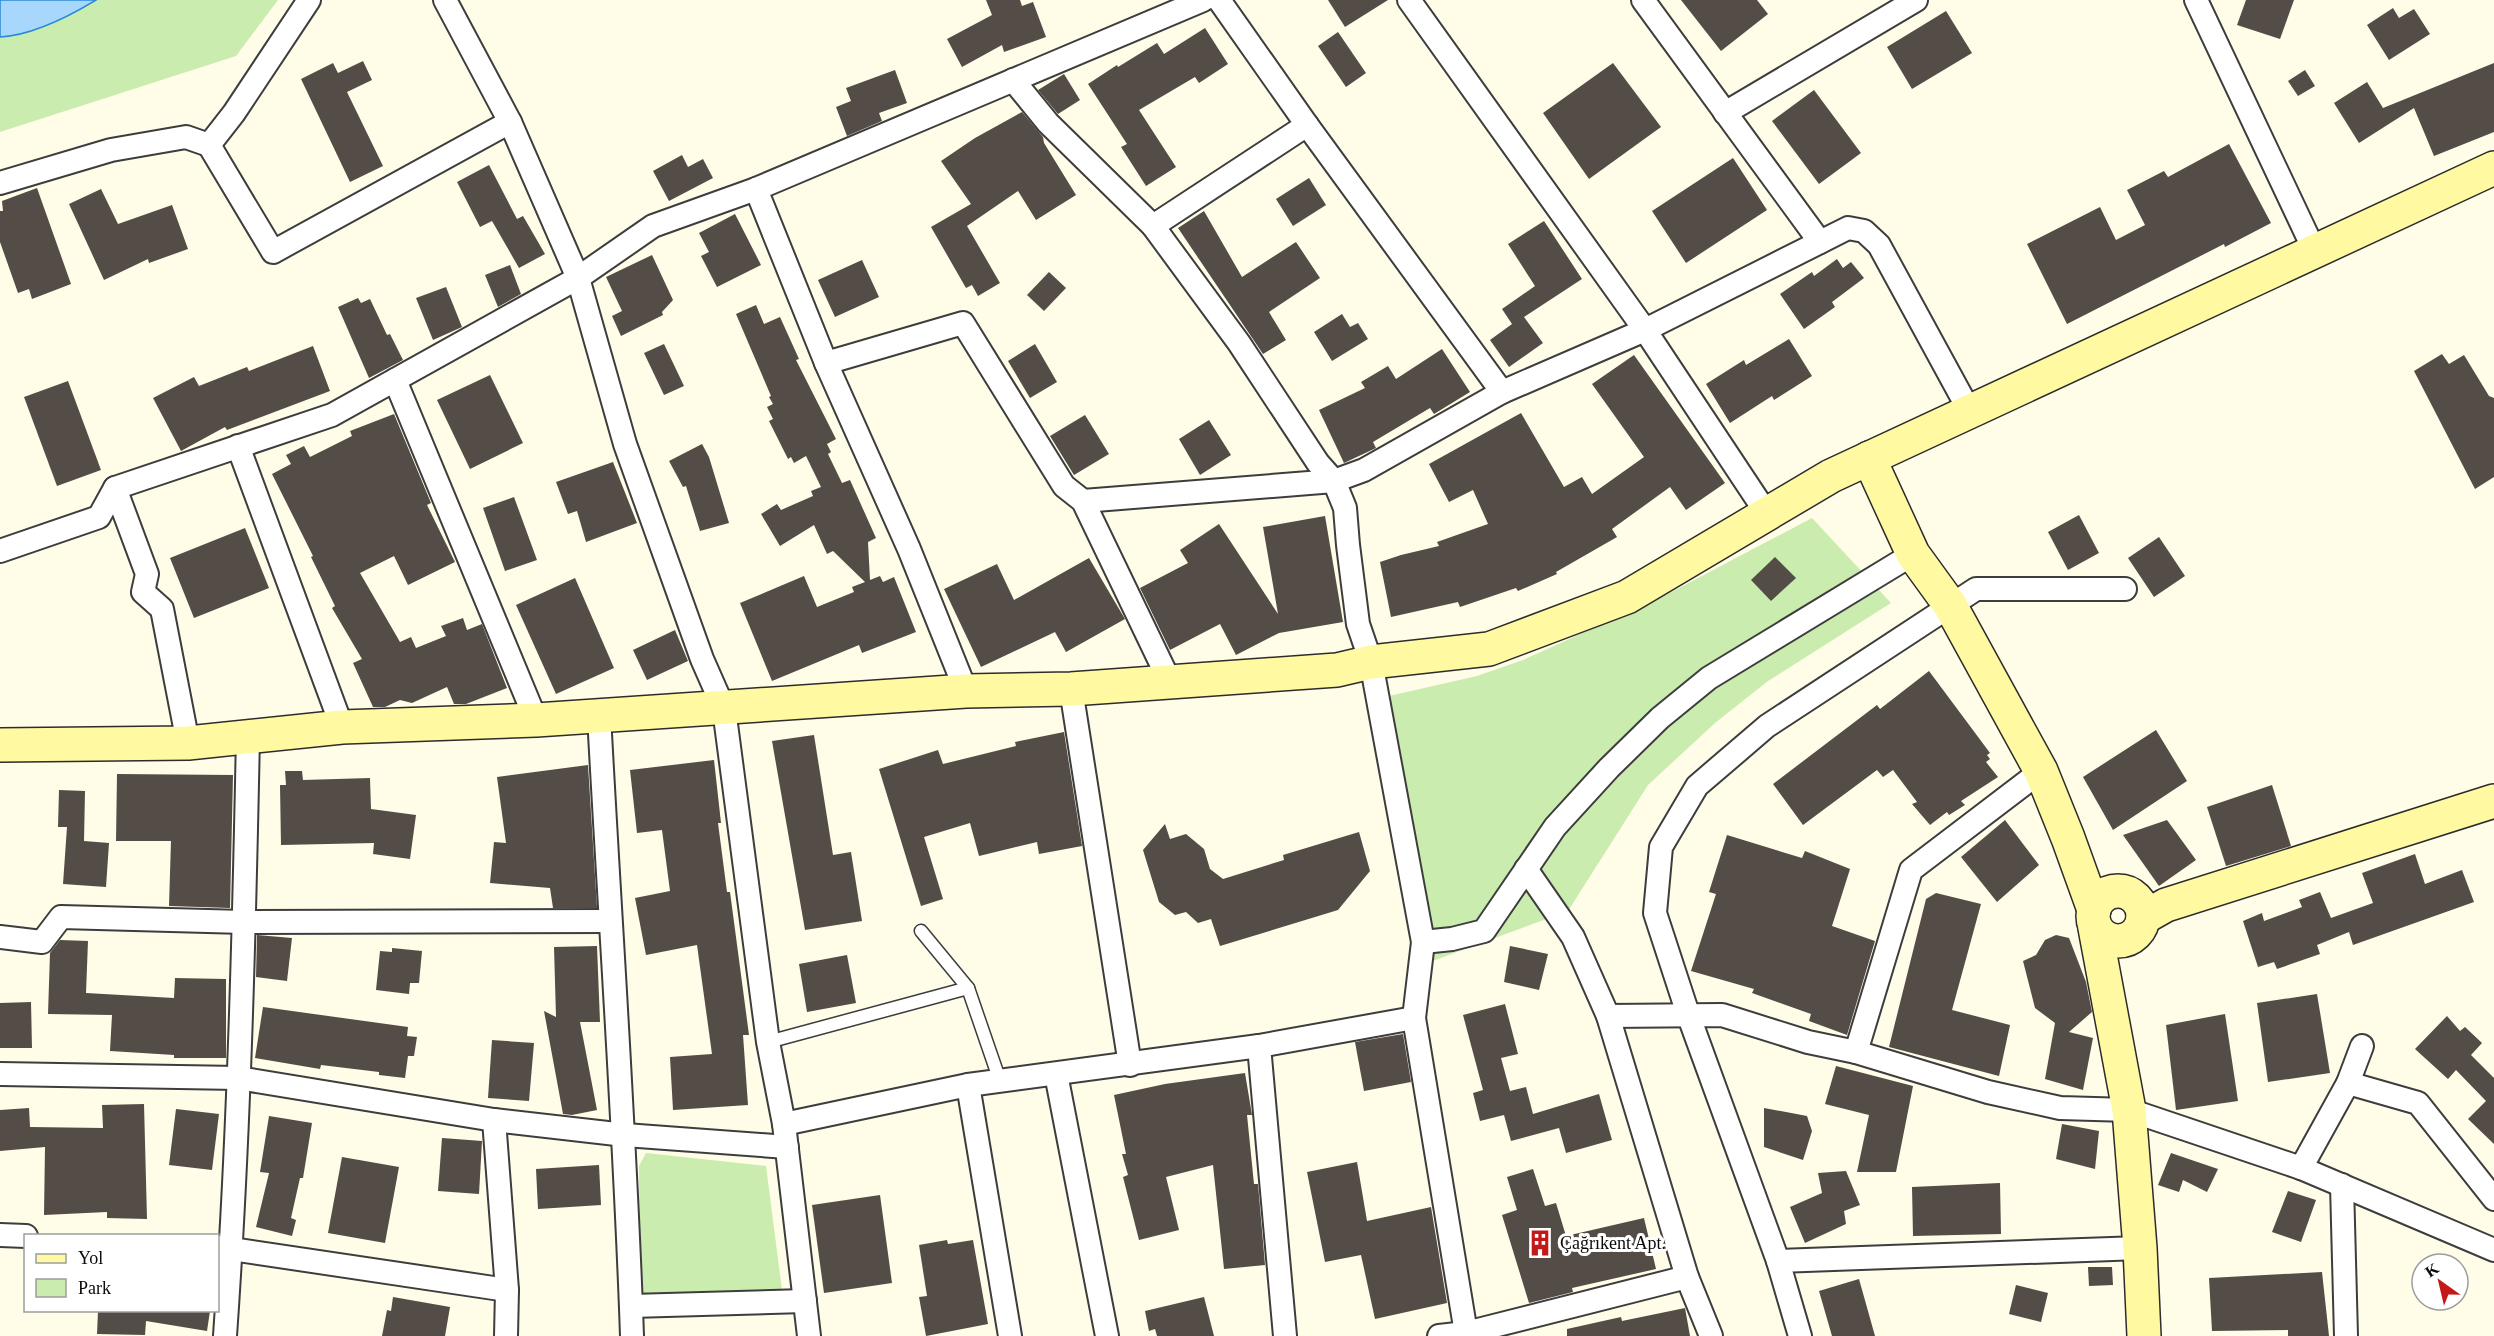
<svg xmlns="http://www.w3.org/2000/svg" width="2494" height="1336" font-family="'Times New Roman',serif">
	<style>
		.green { fill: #cbecaf }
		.water { fill: #a7d8fb; stroke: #2989d8; stroke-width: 1.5 }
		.building { fill: #544c46 }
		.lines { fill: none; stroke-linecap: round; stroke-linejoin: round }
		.lane-casing { stroke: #3d3d3d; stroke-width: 15 }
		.street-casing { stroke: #3d3d3d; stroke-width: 26 }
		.secondary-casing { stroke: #2c2c2c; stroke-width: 36 }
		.lane { stroke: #fff; stroke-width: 12 }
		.street { stroke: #fff; stroke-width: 22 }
		.secondary { stroke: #fff9a2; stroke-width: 33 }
		.labels { text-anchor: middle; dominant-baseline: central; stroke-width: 6; stroke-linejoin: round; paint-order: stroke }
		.poi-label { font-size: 18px; fill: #0a0a0a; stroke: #fff; text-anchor: start }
	</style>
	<rect width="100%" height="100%" fill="#fffce7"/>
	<g class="green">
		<path d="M96,0H278L236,56L0,132V37C33,35 67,17 96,0Z"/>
		<polygon points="1812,518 1891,603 1768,681 1715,723 1648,785 1568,911 1430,962 1376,699 1477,676 1523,660 1662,597"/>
		<polygon points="646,1153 766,1166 782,1290 650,1299 640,1293 639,1166"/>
	</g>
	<path class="water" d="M0,0H96C68,17 33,35 0,37Z"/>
	<g class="building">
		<polygon points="986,0 1020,0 1022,6 1033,2 1046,37 1004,52 1002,45 962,67 947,39 992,15"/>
		<polygon points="1328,0 1388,0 1345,27"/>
		<polygon points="1681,0 1757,0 1768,14 1721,51"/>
		<polygon points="2246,0 2294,0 2280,39 2237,25"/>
		<polygon points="2393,8 2399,18 2414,9 2430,34 2389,60 2367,25"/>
		<polygon points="1946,11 1972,53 1912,89 1887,47"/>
		<polygon points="1205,28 1228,64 1199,83 1195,77 1139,110 1176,167 1146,186 1121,147 1127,144 1088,84 1117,65 1118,67 1157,43 1164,54"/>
		<polygon points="1338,32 1366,73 1346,87 1318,46"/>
		<polygon points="363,61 372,80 347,92 383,166 350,182 301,79 333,63 338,73"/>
		<polygon points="1613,63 1661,127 1589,179 1543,113"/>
		<polygon points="2494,63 2494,132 2434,156 2414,108 2359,143 2334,103 2367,82 2383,108"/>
		<polygon points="895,70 907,103 879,113 882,121 847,136 836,107 851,101 846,88"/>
		<polygon points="2305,70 2315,86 2298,96 2288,81"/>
		<polygon points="1064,74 1080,100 1058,114 1038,90"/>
		<polygon points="1814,90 1861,153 1819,184 1772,121"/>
		<polygon points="1022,112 1043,137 1044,143 1076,195 1036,220 1018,191 967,226 1000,283 978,296 972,285 966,288 931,227 971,204 941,161 975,138"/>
		<polygon points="2229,144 2271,223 2225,247 2224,244 2067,324 2027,244 2100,207 2116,240 2145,225 2127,190 2164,171 2168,177"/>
		<polygon points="682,155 688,167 703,159 713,178 669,201 653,171"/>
		<polygon points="1733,158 1767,210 1686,263 1652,211"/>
		<polygon points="489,165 517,219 523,216 545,254 519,268 492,221 480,227 457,182"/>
		<polygon points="1309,178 1326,205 1293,226 1276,199"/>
		<polygon points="37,188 71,284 32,299 29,289 18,293 0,242 0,211 3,211 2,201"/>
		<polygon points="101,189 118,224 172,205 188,249 149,263 148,259 104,280 69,204"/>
		<polygon points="1204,211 1242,277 1296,242 1320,278 1269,312 1286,340 1263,354 1178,228"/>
		<polygon points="735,214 761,265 717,287 701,256 709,252 699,233"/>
		<polygon points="1544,221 1582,279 1524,317 1543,343 1509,367 1490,340 1512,324 1502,309 1535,286 1508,244"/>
		<polygon points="652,255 673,300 662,312 663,315 621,336 612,316 622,311 606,277"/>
		<polygon points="1837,259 1843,268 1851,262 1864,278 1832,302 1835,307 1804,329 1780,294 1812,272 1814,276"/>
		<polygon points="862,260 879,297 835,317 818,280"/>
		<polygon points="510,265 521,294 498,307 485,275"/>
		<polygon points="1049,272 1066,288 1044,311 1027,295"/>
		<polygon points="446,287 462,327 433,340 416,298"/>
		<polygon points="358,298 361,303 370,299 387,335 390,334 403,360 369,378 338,307"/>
		<polygon points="756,305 764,324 780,317 799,359 796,360 836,439 827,444 831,452 828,454 842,483 850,480 876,538 868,542 870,580 880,576 883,582 894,577 916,632 862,653 859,645 772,681 740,603 804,576 817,607 854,592 852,587 865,582 833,551 827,554 814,525 780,546 761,514 777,504 781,510 813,496 811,491 821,487 806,456 794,463 791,457 788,459 769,421 773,419 767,407 773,404 769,397 771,396 736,314"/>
		<polygon points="1342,314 1350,327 1358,323 1368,339 1332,361 1314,332"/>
		<polygon points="1789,339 1812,376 1774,400 1772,396 1730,423 1706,384 1744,360 1746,365"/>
		<polygon points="664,344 684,386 664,395 644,353"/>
		<polygon points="1035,344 1057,382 1030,398 1008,361"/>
		<polygon points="313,346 330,391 227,430 225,427 181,451 153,398 194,377 199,386 247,367 249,371"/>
		<polygon points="1442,349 1470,392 1434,414 1430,408 1373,442 1376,448 1344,463 1319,410 1365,388 1361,382 1388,366 1396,379"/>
		<polygon points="2442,354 2449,364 2464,355 2489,396 2494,398 2494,477 2475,489 2414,371"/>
		<polygon points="1634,355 1725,483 1686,510 1670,487 1612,529 1617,537 1556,572 1557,574 1518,591 1516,588 1460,607 1458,602 1391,617 1380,562 1401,555 1439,546 1437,542 1488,524 1473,490 1449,502 1429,464 1521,413 1564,487 1582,477 1592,494 1644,457 1592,384"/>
		<polygon points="490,375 523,443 470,469 437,400"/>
		<polygon points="68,381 101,470 57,486 24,397"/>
		<polygon points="394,414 431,503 427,505 455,562 408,585 394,556 360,573 400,642 411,637 416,648 446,636 441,626 463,618 467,630 482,624 507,688 466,704 454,704 447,687 412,703 400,700 385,707 373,707 353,663 362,659 332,608 335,606 311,557 313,556 272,474 291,464 286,455 304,446 310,457 352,436 350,431"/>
		<polygon points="1085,415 1109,454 1074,475 1050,436"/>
		<polygon points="1209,420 1231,455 1200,475 1179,439"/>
		<polygon points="702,444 709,457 729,523 700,531 686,486 683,487 669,461"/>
		<polygon points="613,462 637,523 586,542 577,511 568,514 556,482"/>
		<polygon points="514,497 537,560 505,571 483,508"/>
		<polygon points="2079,515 2099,553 2068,570 2048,532"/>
		<polygon points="1325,516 1343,622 1279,633 1236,655 1220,624 1170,650 1140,588 1188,563 1180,550 1219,524 1278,614 1263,527"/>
		<polygon points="245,528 269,588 194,618 170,558"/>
		<polygon points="2159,537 2185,576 2154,597 2128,558"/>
		<polygon points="1775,557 1796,578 1771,601 1751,580"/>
		<polygon points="1089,558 1125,619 1066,652 1055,632 981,667 944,589 997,564 1014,600"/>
		<polygon points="575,578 614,668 556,694 516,605"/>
		<polygon points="675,630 688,661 647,680 633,650"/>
		<polygon points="1929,671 1990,753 1987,755 1990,759 1986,762 1998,777 1961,801 1965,805 1949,815 1947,812 1930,825 1912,804 1917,802 1893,770 1883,777 1877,770 1803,825 1773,784 1877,705 1880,709"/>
		<polygon points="2156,730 2187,781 2113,830 2083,777"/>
		<polygon points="1064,732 1082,846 1039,854 1037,842 979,856 970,823 924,837 943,899 921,906 879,769 938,750 943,764 1016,746 1015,742"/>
		<polygon points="814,735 833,855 851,852 862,921 805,930 772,741"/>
		<polygon points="714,760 721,823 718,823 727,892 730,892 749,1035 743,1035 748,1105 673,1110 670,1057 712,1054 697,945 646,955 635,898 670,891 662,830 637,833 630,770"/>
		<polygon points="588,765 597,908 553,908 550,888 490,883 494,842 506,843 497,777"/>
		<polygon points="285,771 302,771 303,780 370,778 371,809 416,815 410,859 373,854 374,843 281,845 280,785 286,785"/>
		<polygon points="117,774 233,775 230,908 169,906 171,841 116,841"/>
		<polygon points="2272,785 2291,846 2226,866 2207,807"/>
		<polygon points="59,790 85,791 84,841 109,843 106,887 63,884 67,827 58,827"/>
		<polygon points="2005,820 2039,865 1997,902 1961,857"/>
		<polygon points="2167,820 2196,860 2159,886 2123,835"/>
		<polygon points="1165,824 1170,839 1186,834 1204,849 1210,869 1223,879 1284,860 1283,855 1359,832 1370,871 1338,910 1220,946 1211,919 1198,923 1186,912 1175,915 1159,902 1143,850"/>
		<polygon points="1727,835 1802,858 1805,851 1850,869 1832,926 1875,941 1847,1035 1809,1021 1811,1014 1752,993 1754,989 1691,971 1716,894 1709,892"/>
		<polygon points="2415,854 2425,884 2462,870 2474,902 2353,945 2349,932 2317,945 2320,954 2277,969 2274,962 2258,967 2243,921 2262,913 2264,921 2302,907 2299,900 2320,892 2331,918 2373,903 2362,873"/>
		<polygon points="1936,893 1981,904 1952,1010 2010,1025 1999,1076 1889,1047 1926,899"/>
		<polygon points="257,935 292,938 287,981 256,977"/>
		<polygon points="2056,935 2069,938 2086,982 2092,1012 2069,1032 2093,1038 2083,1090 2045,1079 2055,1023 2035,1008 2023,961 2036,955 2045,940"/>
		<polygon points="60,940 88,941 86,993 174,998 175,978 226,979 226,1058 174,1058 174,1055 110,1051 112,1015 48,1014 50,953"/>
		<polygon points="597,946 600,1022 580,1022 597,1110 572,1115 563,1114 544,1011 556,1017 554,947"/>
		<polygon points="1510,946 1548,954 1539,990 1504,982"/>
		<polygon points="392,948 422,951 419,983 410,983 409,994 376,990 380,951 392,952"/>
		<polygon points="847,955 856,1003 807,1012 799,964"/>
		<polygon points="2317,994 2330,1073 2268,1082 2257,1003"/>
		<polygon points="31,1002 32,1048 0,1048 0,1003"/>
		<polygon points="1505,1004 1518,1054 1501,1058 1510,1091 1526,1087 1533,1114 1599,1094 1612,1140 1566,1153 1559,1128 1511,1141 1504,1115 1480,1121 1473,1093 1483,1090 1463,1015"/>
		<polygon points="263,1007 408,1027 407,1036 417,1037 414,1056 408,1056 405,1078 379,1075 379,1072 321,1065 320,1069 255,1058"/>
		<polygon points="2225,1014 2238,1101 2176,1110 2166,1025"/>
		<polygon points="2447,1016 2460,1031 2465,1027 2482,1043 2471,1055 2494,1078 2494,1144 2468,1119 2486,1101 2456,1070 2448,1079 2415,1049"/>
		<polygon points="1403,1034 1411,1082 1364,1091 1355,1042"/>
		<polygon points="492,1040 534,1043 529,1101 488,1098"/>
		<polygon points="1836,1066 1913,1086 1896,1172 1857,1172 1869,1115 1825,1104"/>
		<polygon points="1245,1073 1252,1115 1247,1115 1254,1184 1258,1184 1265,1265 1224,1269 1213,1165 1166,1177 1179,1230 1139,1240 1123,1177 1128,1175 1122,1154 1126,1154 1114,1095 1165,1084"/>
		<polygon points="144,1104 147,1219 107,1218 107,1212 44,1215 45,1147 0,1151 0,1110 29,1108 30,1127 103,1128 102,1105"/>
		<polygon points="1764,1108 1807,1116 1812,1131 1803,1160 1764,1147"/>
		<polygon points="176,1109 219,1114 212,1170 169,1165"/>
		<polygon points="269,1116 312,1123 303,1178 300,1178 291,1218 296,1220 292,1236 256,1227 269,1173 260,1172"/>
		<polygon points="2062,1124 2099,1131 2095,1169 2056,1159"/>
		<polygon points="442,1138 482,1141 479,1194 438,1191"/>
		<polygon points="2171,1153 2218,1169 2207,1192 2183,1180 2179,1192 2158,1185"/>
		<polygon points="342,1157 399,1167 385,1243 328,1233"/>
		<polygon points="1357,1162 1367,1221 1431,1207 1447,1303 1375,1319 1361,1255 1325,1262 1307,1172"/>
		<polygon points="599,1165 601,1205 538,1209 536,1169"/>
		<polygon points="1533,1169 1545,1206 1556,1203 1566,1236 1644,1218 1656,1269 1572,1288 1573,1292 1529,1303 1502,1215 1517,1210 1507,1177"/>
		<polygon points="1846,1171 1860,1205 1844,1211 1846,1224 1805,1243 1790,1207 1822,1193 1818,1173"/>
		<polygon points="2000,1183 2001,1234 1913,1236 1912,1187"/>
		<polygon points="2288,1191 2316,1200 2301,1242 2272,1232"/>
		<polygon points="880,1195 892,1283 824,1293 812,1205"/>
		<polygon points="947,1240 948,1244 973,1240 988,1324 926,1336 919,1297 927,1296 919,1245"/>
		<polygon points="2088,1267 2112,1267 2113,1285 2089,1286"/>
		<polygon points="2322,1272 2329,1336 2288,1336 2288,1330 2212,1331 2209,1278"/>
		<polygon points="1859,1279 1875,1336 1832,1336 1819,1291"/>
		<polygon points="2016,1285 2048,1293 2041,1322 2009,1314"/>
		<polygon points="393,1297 450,1307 445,1336 382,1336 387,1310 391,1311"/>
		<polygon points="1204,1297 1214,1336 1157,1336 1155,1329 1149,1331 1145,1311"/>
		<polygon points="1685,1308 1690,1336 1567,1336 1567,1329 1621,1317 1622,1321"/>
		<polygon points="98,1311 210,1311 207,1331 146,1321 145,1335 97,1334"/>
	</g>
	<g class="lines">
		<g class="lane-casing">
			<g id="lane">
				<polyline points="921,931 968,988 1000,1081"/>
				<polyline points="768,1042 968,988"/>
			</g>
		</g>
		<g class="street-casing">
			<g id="street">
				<polyline points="445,0 510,122 578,278 625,444 702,659 724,709 768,1042 784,1124 809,1336"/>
				<polyline points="1219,0 1307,125 1502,392"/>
				<polyline points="1409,0 1645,330 1767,514"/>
				<polyline points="1643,0 1820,242"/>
				<polyline points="2196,0 2315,252"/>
				<polyline points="1013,80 1048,123 1153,226 1239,343 1318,463 1334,481 1345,508 1348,545 1358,624 1371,662 1423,942 1414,1018 1466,1333"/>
				<polyline points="1725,113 1916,0"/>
				<polyline points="209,145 273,252 510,122"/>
				<polyline points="0,183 111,150 186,137 209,145 234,113 309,0"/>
				<polyline points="756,189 826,363 909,549 966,691"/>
				<polyline points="1153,226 1307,125"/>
				<polyline points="826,363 963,323 1064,486 1083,501 1170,682"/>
				<polyline points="395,380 536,720"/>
				<polyline points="238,446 342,727"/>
				<polyline points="115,488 147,574 143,592 162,609 188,743"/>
				<polyline points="1083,501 1334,481 1364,470 1502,392 1645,330 1848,228 1864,231 1879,245 1970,412"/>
				<polyline points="0,551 99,517 115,488 332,415 578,278 653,226 756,189 1203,0"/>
				<polyline points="1071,689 1130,1065"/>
				<path d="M599,715C610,922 625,1129 632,1336"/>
				<polyline points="1526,869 1573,937 1608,1016 1687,1277 1711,1336"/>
				<polyline points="0,937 42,942 61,917 244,922 609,921"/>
				<polyline points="1423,942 1452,939 1484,931 1555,827 1609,768 1660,718 1709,678 1913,554"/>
				<polyline points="1608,1016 1722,1015 1808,1042 1856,1052 1988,1092 2060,1108 2129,1110 2301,1168 2494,1250"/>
				<polyline points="1259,1046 1285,1336"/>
				<polyline points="1856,1052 1911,870 2041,771"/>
				<polyline points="0,1074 238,1078 494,1120 625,1135 787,1147"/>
				<polyline points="1056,1074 1107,1336"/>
				<polyline points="2348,1083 2418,1103 2494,1199"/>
				<polyline points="968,1085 1010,1336"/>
				<polyline points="494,1120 507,1290 506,1336"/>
				<polyline points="784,1124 968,1085 1259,1046 1414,1018"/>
				<polyline points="2301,1168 2348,1083 2362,1046"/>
				<polyline points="2342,1185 2346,1336"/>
				<polyline points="0,1235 26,1236"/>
				<polyline points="218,1247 507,1290"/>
				<polyline points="1778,1261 2140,1248"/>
				<polyline points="631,1306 805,1301"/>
				<path d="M225,1336C239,1136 244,935 248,735"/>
				<polyline points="1439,1336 1466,1333 1687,1277"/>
				<polyline points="1800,1336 1778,1261 1688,1014 1655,913 1661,847 1697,786 1767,726 1976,589 2125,589"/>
			</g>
		</g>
		<g class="secondary-casing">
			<g id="secondary">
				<polyline points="1869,458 1913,554 1950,605 2041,771 2068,838 2094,910"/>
				<polyline points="0,745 188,743 342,727 536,720 966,691 1071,689 1337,670 1371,662 1489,649 1627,597 1831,476 2494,168"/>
				<circle cx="2118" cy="916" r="25"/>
				<polyline points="2143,918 2166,905 2494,801"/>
				<polyline points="2095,928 2129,1110 2140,1248 2144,1336"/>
			</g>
		</g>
		<use href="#lane" class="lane"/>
		<use href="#street" class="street"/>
		<use href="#secondary" class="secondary"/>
	</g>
	<defs>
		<g id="building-bare" transform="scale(2.07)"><path d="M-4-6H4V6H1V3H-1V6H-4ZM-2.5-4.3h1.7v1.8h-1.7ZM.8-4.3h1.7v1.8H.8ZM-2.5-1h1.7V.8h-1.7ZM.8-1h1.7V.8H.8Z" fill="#c41919" stroke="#fff" stroke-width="2.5" paint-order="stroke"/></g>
	</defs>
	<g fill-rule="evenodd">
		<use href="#building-bare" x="1540" y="1243"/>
	</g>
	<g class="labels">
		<g class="poi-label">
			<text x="1560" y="1243">Çağrıkent Apt.</text>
		</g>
	</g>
	<rect x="24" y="1234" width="195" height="78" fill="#ffffff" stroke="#9d9d9d" stroke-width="1.5"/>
	<rect x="36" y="1254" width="30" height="9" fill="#fff9a2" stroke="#9d9d9d" stroke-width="1.5"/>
	<text x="78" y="1264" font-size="18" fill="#0a0a0a">Yol</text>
	<rect x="36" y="1279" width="30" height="18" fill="#cbecaf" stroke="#9d9d9d" stroke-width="1.5"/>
	<text x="78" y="1294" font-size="18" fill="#0a0a0a">Park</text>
	<g transform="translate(2440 1282) rotate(326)"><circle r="28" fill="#ffffff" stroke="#9d9d9d" stroke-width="1.5"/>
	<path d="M0-4.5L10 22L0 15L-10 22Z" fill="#c41919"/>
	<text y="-9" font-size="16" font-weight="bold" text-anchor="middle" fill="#0a0a0a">K</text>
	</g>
</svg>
